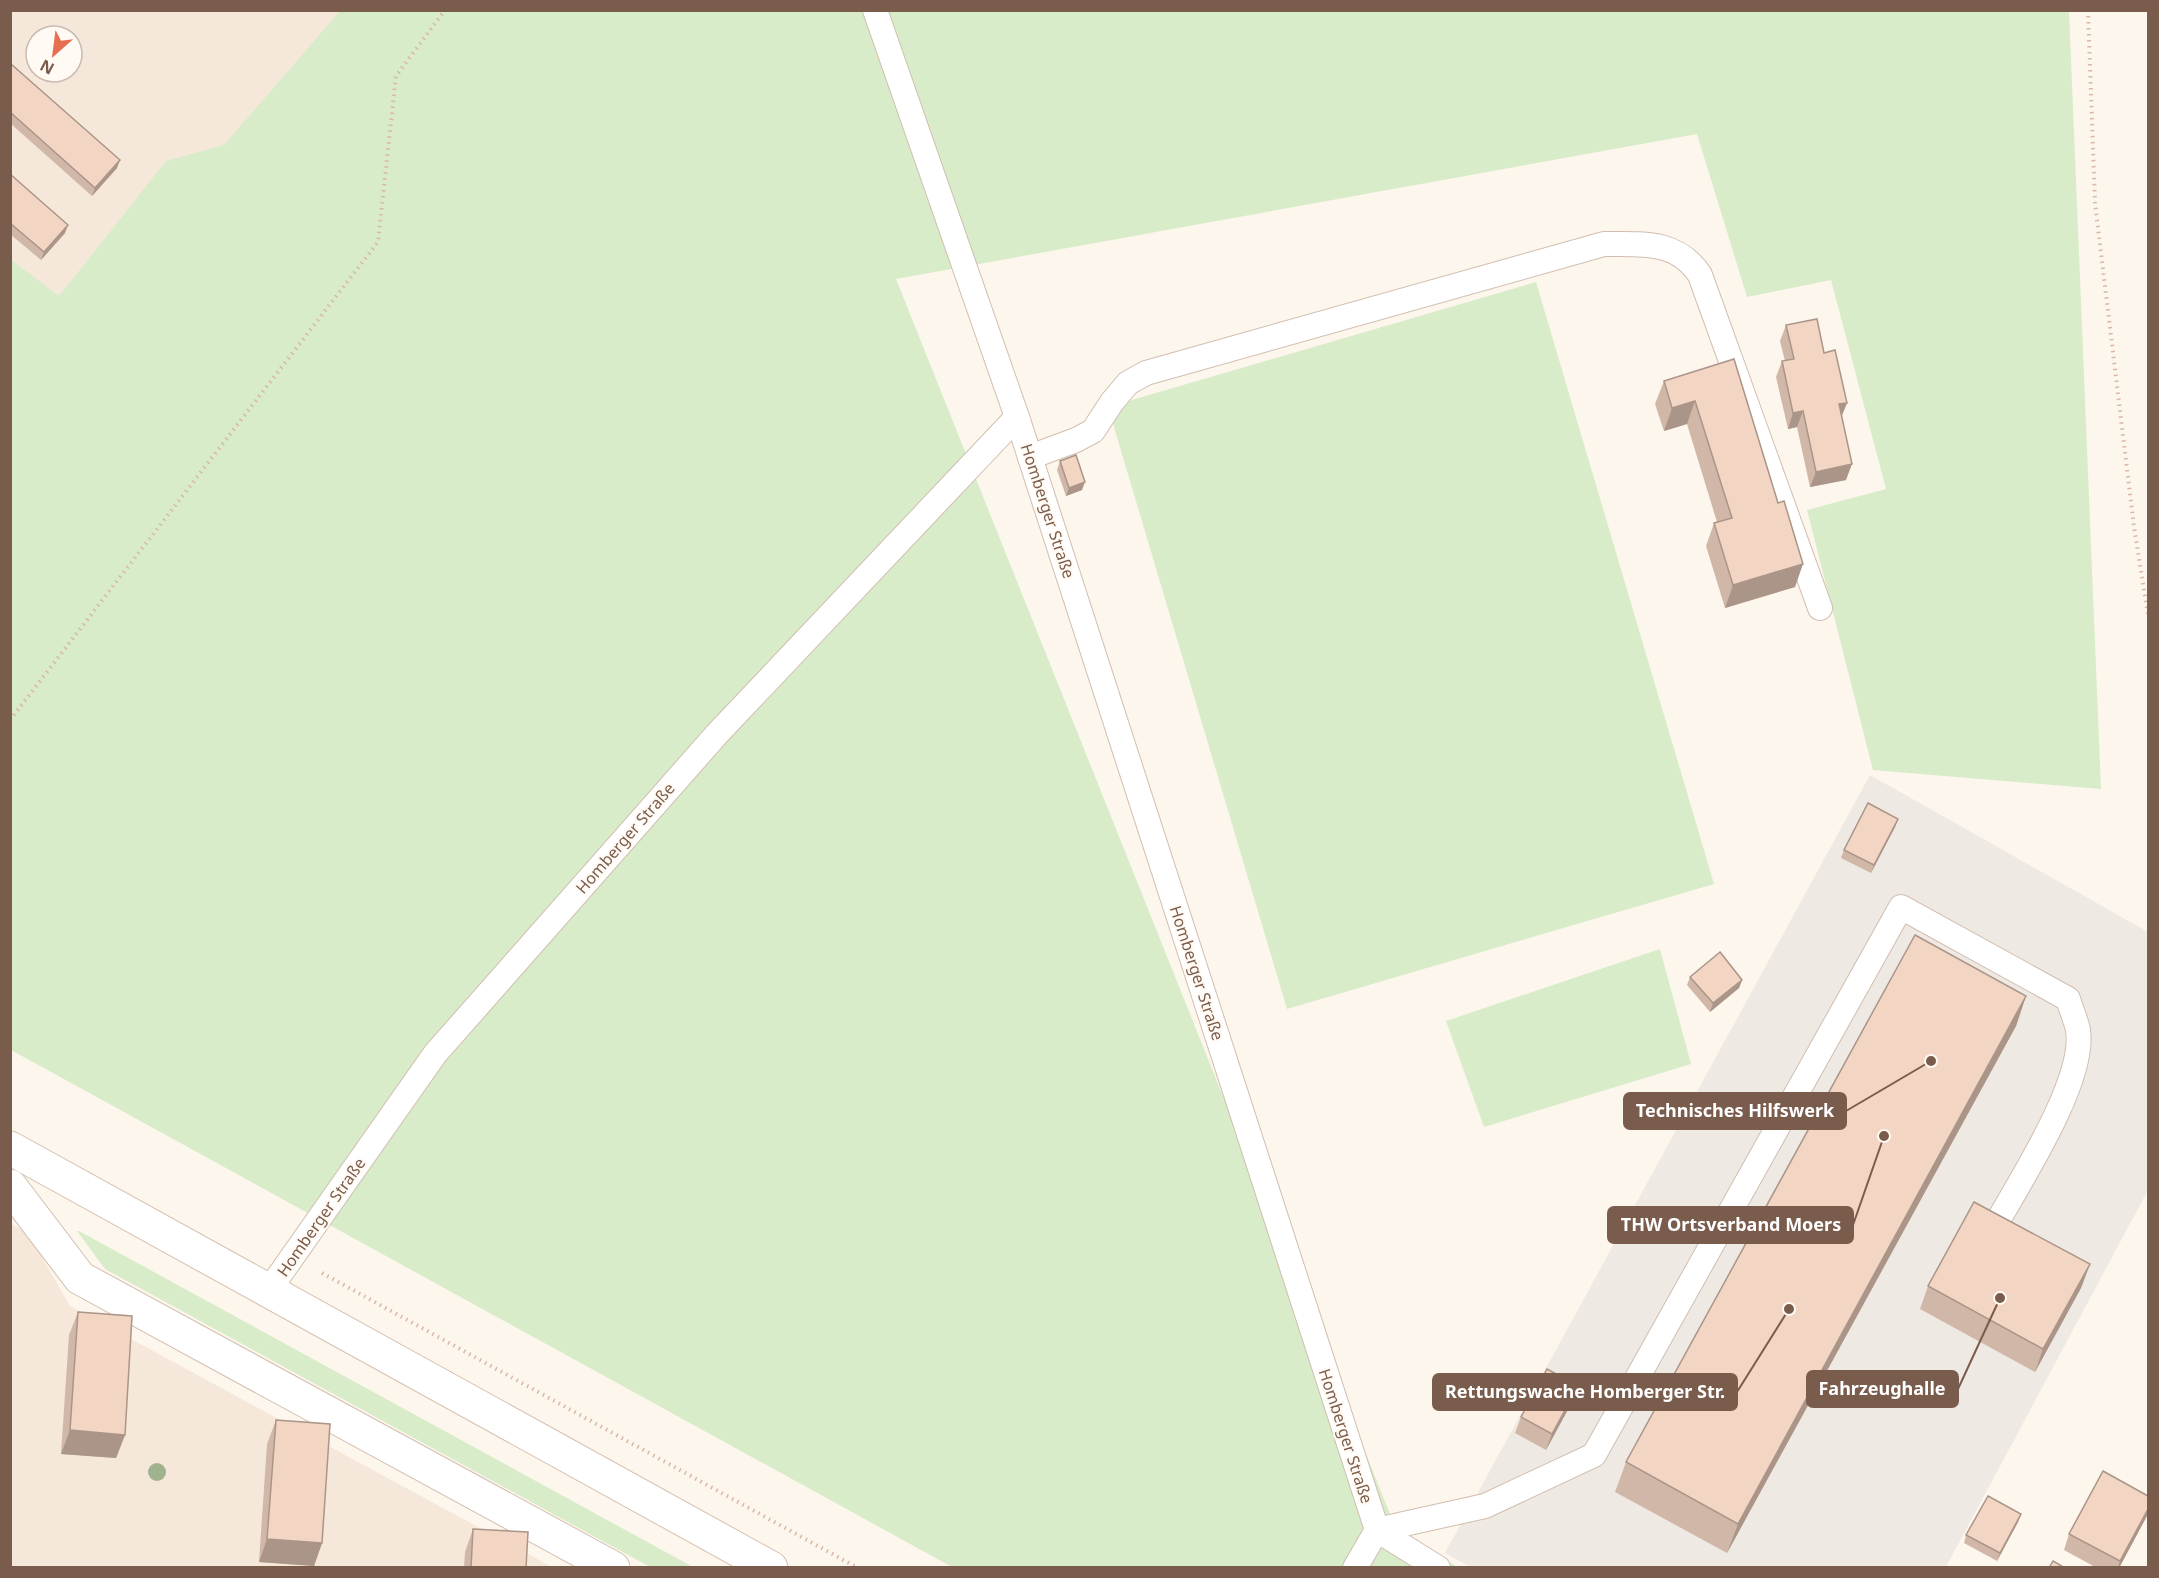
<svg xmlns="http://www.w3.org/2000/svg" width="2159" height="1578" font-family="'Noto Sans',sans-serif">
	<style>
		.residential { fill: #f5e8da; fill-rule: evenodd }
		.industrial { fill: #efe9e4 }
		.green { fill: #d8ecc9 }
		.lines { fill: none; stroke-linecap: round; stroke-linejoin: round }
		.lane-casing { stroke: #d1beb0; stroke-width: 26 }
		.street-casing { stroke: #d1beb0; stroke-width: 35 }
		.secondary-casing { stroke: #d6c0b0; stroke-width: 35 }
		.path { stroke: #d9b8a5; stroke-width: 4; stroke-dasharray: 1.5 4.5; stroke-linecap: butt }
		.lane { stroke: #fff; stroke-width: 24 }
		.street { stroke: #fff; stroke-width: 33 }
		.secondary { stroke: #fff; stroke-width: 33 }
		.tree { fill: #a0b28e }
		.wall { fill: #d1b7a8 }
		.shaded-wall { fill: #aa9588 }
		.building { fill: #f3d5c3; stroke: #aa9588; stroke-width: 1.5 }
		.labels { text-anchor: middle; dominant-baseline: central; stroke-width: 4.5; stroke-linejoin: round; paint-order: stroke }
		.street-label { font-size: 16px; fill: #7a5c4d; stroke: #fffaf3 }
		.leader { fill: none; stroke: #7a5c4d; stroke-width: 2 }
		.callout-dot { fill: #7a5c4d; stroke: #fffaf3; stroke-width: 2 }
		.callout { fill: #7a5c4d; stroke: #7a5c4d; stroke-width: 2 }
		.callout-label { font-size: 18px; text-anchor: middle; font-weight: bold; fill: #fff }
	</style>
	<rect width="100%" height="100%" fill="#fdf6ec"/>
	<g class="residential">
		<path d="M11,11H579L11,795ZM36,36H72V72H36Z"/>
		<polygon points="10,1223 28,1233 70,1306 552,1567 11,1567"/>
	</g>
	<polygon class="industrial" points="1870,775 2148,932 2148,1190 1946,1567 1472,1568 1445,1553"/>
	<g class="green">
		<polygon points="340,11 2069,11 2101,789 1873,770 1807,510 1886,489 1831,280 1747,297 1697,134 896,279 1398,1534 1458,1567 952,1567 11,1050 10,259 59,296 166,161 224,145"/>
		<polygon points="1536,282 1714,884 1287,1009 1108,407"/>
		<polygon points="1660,949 1691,1064 1484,1127 1446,1021"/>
		<polygon points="77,1231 79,1231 693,1567 650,1567 105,1269"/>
	</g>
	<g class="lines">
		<g class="lane-casing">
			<g id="lane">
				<polyline points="875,10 1017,417 1377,1530 1355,1568"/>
				<path d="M1030,457L1076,440L1093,431L1112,402L1128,383L1146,373L1604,244C1642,244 1677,240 1700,275L1820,608"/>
				<polyline points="269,1290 435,1054 717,734 1017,417"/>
				<path d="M1438,1568L1377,1530L1485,1506L1594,1455L1901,907L2068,999C2071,1009 2076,1020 2078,1030C2086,1080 2020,1181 1995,1226"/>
			</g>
		</g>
		<g class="street-casing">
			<polyline id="street" points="10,1186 80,1278 613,1568"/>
		</g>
		<g class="secondary-casing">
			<polyline id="secondary" points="10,1148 771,1568"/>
		</g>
		<g class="path">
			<polyline points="2088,10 2095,203 2134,527 2148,615"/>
			<polyline points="10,720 378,242 396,76 445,10"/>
			<polyline points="322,1273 858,1568"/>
		</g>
		<use href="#lane" class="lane"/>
		<use href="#street" class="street"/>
		<use href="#secondary" class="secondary"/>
	</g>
	<circle class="tree" cx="157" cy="1472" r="9"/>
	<g class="wall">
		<polygon points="10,64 117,168 92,196 10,123"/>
		<polygon points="10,174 65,233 41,260 10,234"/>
		<polygon points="1786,325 1824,353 1847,403 1841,416 1846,480 1810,487 1797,427 1788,429 1776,377 1782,361 1785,361 1780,341"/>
		<polygon points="1734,359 1795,587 1725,608 1706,546 1714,523 1717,522 1687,424 1664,431 1655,404 1664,381"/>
		<polygon points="1060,461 1082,490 1066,496 1057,470"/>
		<polygon points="1898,819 1895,827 1871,873 1841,858 1844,850"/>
		<polygon points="1690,977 1742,980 1739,988 1710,1012 1687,985"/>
		<polygon points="2026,996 2016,1026 1727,1553 1615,1492 1626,1462"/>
		<polygon points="2090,1264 2081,1288 2035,1372 1920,1309 1928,1286"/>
		<polygon points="78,1312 125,1435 116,1458 61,1454 69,1335"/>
		<polygon points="1572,1402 1546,1450 1515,1433 1521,1417"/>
		<polygon points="276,1420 322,1543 314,1566 259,1562 267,1444"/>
		<polygon points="2021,1514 2018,1522 1997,1561 1964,1543 1966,1535"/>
		<polygon points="2148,1514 2119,1568 2097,1568 2064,1550 2069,1534"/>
		<polygon points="473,1529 526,1568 464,1568 465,1552"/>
	</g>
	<g class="shaded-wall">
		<polygon points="120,160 117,168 92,196 95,188"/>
		<polygon points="68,225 65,233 41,260 44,252"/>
		<polygon points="1695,401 1687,424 1664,431 1672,408"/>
		<polygon points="1847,403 1841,418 1839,404"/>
		<polygon points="1803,411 1797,427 1788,429 1793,413"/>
		<polygon points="1852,464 1846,480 1810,487 1816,472"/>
		<polygon points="1085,482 1082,490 1066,496 1069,488"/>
		<polygon points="1803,564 1795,587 1725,608 1733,585"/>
		<polygon points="1898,819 1895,827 1871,873 1874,865"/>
		<polygon points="1742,980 1739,988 1710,1012 1713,1003"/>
		<polygon points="2026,996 2016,1026 1727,1553 1738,1524"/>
		<polygon points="2090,1264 2081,1288 2035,1372 2043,1349"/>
		<polygon points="1578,1386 1572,1402 1546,1450 1552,1434"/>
		<polygon points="70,1430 125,1435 116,1458 61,1454"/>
		<polygon points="2148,1509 2148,1514 2119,1568 2118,1568 2120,1561"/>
		<polygon points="2021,1514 2018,1522 1997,1561 2000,1553"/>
		<polygon points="267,1539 322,1543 314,1566 259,1562"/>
	</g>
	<g class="building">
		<polygon points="11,64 120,160 95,188 10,112"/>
		<polygon points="10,174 68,225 44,252 10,223"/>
		<polygon points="1817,319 1824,353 1835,350 1847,403 1839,404 1852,464 1816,472 1803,411 1793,413 1782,361 1794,359 1786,325"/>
		<polygon points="1734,359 1778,503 1784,501 1803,564 1733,585 1714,523 1732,518 1695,401 1672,408 1664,381"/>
		<polygon points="1076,455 1085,482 1069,488 1060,461"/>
		<polygon points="1868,803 1898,819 1874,865 1844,850"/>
		<polygon points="1915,935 2026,996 1738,1524 1626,1462"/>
		<polygon points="1720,952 1742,980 1713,1003 1690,977"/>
		<polygon points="1974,1202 2090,1264 2043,1349 1928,1286"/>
		<polygon points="78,1312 132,1316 125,1435 70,1430"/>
		<polygon points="1547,1369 1578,1386 1552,1434 1521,1417"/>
		<polygon points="276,1420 330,1424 322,1543 267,1539"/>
		<polygon points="2103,1471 2148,1496 2148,1509 2120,1561 2069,1534"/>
		<polygon points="1988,1496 2021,1514 2000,1553 1966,1535"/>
		<polygon points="473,1529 528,1532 526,1568 471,1568"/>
		<polygon points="2053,1561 2065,1568 2049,1568"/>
	</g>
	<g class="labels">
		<g class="street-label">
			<text transform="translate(1048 511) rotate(72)">Homberger Straße</text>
			<text transform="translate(625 838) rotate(-49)">Homberger Straße</text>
			<text transform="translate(1197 973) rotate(72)">Homberger Straße</text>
			<text transform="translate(321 1217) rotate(-55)">Homberger Straße</text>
			<text transform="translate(1346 1436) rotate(72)">Homberger Straße</text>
		</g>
	</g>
	<path class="leader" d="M1931 1061L1846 1111M1884 1136L1853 1225M2000 1298L1958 1389M1789 1309L1737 1392"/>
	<g class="callout-dot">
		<circle cx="1931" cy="1061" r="6"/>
		<circle cx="1884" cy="1136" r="6"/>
		<circle cx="2000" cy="1298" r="6"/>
		<circle cx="1789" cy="1309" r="6"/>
	</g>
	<g class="callout">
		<rect x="1624" y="1093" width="222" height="36" rx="6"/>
		<rect x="1608" y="1207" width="245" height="36" rx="6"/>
		<rect x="1807" y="1371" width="151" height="36" rx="6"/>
		<rect x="1433" y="1374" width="304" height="36" rx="6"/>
	</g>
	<g class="callout-label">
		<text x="1735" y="1117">Technisches Hilfswerk</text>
		<text x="1731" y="1231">THW Ortsverband Moers</text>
		<text x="1882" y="1395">Fahrzeughalle</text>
		<text x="1585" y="1398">Rettungswache Homberger Str.</text>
	</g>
	<rect width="2159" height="1578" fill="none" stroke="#7a5c4d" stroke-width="24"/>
	<g transform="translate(54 54) rotate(208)"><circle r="28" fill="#fffaf3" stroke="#cabbb1" stroke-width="1.5"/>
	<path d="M0-4.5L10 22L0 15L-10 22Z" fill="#e76f51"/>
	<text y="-9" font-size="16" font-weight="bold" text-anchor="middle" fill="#7a5c4d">N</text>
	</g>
</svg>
